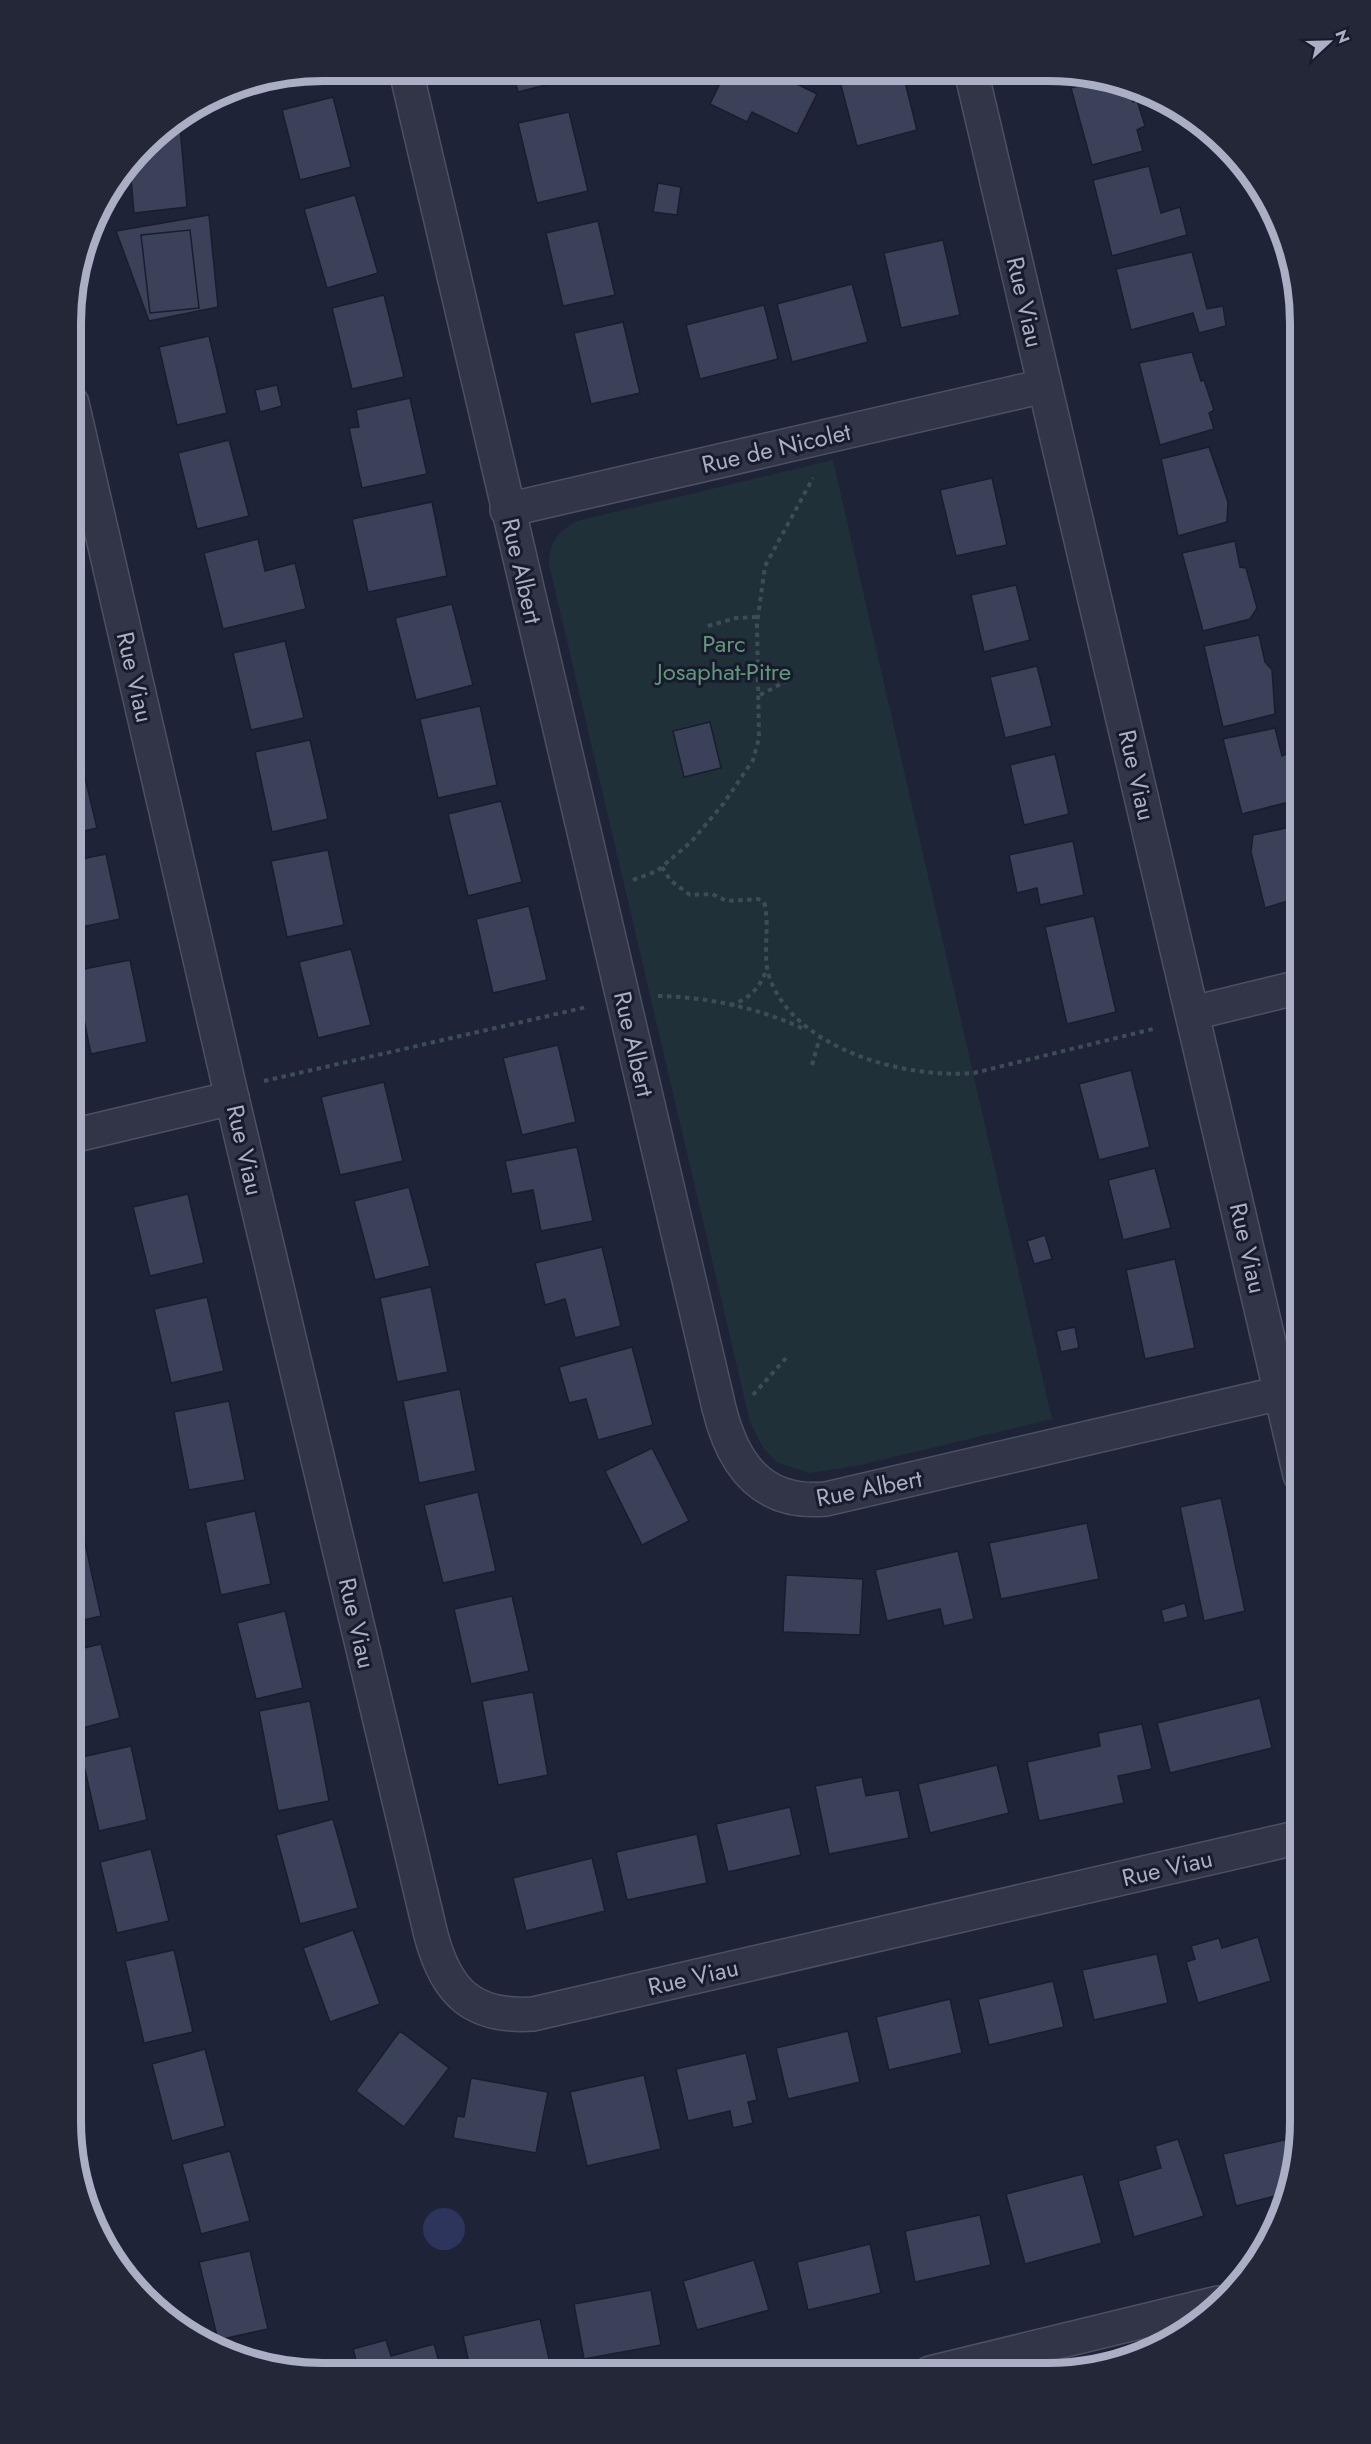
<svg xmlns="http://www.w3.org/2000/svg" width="1371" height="2444" font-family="Jost,sans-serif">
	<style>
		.green { fill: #203039 }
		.water { fill: #2d355c }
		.building { fill: #3c415a; stroke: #191d2e; stroke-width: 1.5 }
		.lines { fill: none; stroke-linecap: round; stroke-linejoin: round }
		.minor-casing { stroke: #4c5063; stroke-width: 36 }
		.path { stroke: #3d4d56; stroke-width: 4; stroke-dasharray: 4.5 4.5; stroke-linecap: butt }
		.minor { stroke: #323548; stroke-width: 33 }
		.labels { text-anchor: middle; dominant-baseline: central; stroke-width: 6; stroke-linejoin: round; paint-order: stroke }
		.street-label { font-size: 24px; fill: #abafc5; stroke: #171b2c }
		.park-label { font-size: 24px; fill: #62977b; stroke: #171b2c }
		.rim { fill: none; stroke: #abafc5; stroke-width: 8 }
	</style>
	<rect width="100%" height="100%" fill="#1e2338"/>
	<path class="green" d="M833,460L1052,1419L856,1466L809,1473L778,1463L764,1449L750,1422L549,564C549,543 558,531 577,521Z"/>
	<circle class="water" cx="444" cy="2229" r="21"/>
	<g class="building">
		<polygon points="513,72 572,72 574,78 518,92"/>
		<polygon points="725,73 775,73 817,94 797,134 752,112 747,122 710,104"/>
		<polygon points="838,74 903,74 917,130 857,146"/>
		<polygon points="1108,79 1130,86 1133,102 1137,100 1145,126 1137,130 1143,151 1092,165 1071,88"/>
		<polygon points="333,97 351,167 300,180 282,110"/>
		<polygon points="569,112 588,191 537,203 518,123"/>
		<polygon points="180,126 187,207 134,213 130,167 156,133 165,128"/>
		<polygon points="1149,166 1161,213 1180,207 1187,235 1112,256 1093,180"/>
		<polygon points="658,183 681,187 677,215 653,212"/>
		<polygon points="355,195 378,273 327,288 304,209"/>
		<polygon points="209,215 218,307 149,321 116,231"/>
		<polygon points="598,221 615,295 563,306 546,233"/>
		<polygon points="190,230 199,308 150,313 141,235"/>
		<polygon points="943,240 960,315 901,328 884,253"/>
		<polygon points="1192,252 1207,309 1223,306 1226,326 1199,333 1193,313 1131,330 1116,269"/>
		<polygon points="852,284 868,342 792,362 777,304"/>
		<polygon points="384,295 404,377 352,389 332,308"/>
		<polygon points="764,305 778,359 700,379 686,325"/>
		<polygon points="623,322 640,393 591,404 574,333"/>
		<polygon points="209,336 227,413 177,425 159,347"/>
		<polygon points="1192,352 1201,381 1204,380 1214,410 1209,413 1214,429 1160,445 1139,363"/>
		<polygon points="277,385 282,406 260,412 255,390"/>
		<polygon points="410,398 427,474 362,488 349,428 359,427 356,410"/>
		<polygon points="229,440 249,516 197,529 178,453"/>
		<polygon points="1209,447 1228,502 1227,522 1178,536 1161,459"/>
		<polygon points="992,478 1007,545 956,556 940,490"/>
		<polygon points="432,502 447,576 368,592 352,519"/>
		<polygon points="258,539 265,571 295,563 306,609 223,629 204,553"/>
		<polygon points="1235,541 1240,567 1246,568 1257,608 1250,619 1203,631 1182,553"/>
		<polygon points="1016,585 1030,640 984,652 971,595"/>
		<polygon points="452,604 473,685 416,700 395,618"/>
		<polygon points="1259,635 1265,662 1272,670 1275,714 1223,727 1204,646"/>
		<polygon points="285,641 304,718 251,730 233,653"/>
		<polygon points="1037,666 1052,726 1005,738 990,677"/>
		<polygon points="480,706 497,785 438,798 420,719"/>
		<polygon points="710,722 721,768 684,777 673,731"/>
		<polygon points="1275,728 1282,756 1286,754 1295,780 1290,783 1293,801 1242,814 1223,739"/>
		<polygon points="310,740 328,819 272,832 255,752"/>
		<polygon points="79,753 97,828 72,834 72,755"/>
		<polygon points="1055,754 1069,814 1024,825 1010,765"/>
		<polygon points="501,801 522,882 468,896 448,814"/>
		<polygon points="1300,825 1300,897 1265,908 1251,852 1253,835"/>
		<polygon points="1073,841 1084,895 1040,905 1037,888 1017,893 1009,855"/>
		<polygon points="328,850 344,925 287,937 271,861"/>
		<polygon points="106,854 120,919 72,929 72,861"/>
		<polygon points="529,906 547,980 493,993 476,919"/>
		<polygon points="1094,916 1116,1012 1067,1024 1045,927"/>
		<polygon points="351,949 371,1025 318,1038 299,962"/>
		<polygon points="130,960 147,1042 91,1054 74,971"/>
		<polygon points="558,1045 576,1122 522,1135 503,1058"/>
		<polygon points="1131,1070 1150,1147 1099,1160 1079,1084"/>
		<polygon points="384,1082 403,1161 340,1175 321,1097"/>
		<polygon points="577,1147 593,1221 541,1231 533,1190 512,1194 505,1161"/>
		<polygon points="1155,1168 1171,1228 1123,1240 1108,1180"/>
		<polygon points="409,1187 430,1266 375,1280 354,1201"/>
		<polygon points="188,1194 204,1263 150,1276 133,1207"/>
		<polygon points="1045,1235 1052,1259 1034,1264 1027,1241"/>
		<polygon points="602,1247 621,1326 575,1338 565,1299 545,1305 535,1263"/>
		<polygon points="1175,1259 1195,1348 1145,1359 1126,1270"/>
		<polygon points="431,1287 448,1372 397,1382 380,1298"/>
		<polygon points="207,1297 224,1371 171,1383 154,1309"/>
		<polygon points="1075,1327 1079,1348 1061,1352 1056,1331"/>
		<polygon points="632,1347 653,1425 598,1440 586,1399 569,1403 559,1367"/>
		<polygon points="460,1389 476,1471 419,1483 403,1401"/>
		<polygon points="229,1401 245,1480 189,1490 174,1412"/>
		<polygon points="652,1448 689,1521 642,1545 605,1471"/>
		<polygon points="478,1492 496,1571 443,1583 424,1505"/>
		<polygon points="1221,1498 1245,1611 1204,1621 1180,1507"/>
		<polygon points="255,1511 271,1584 221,1595 205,1522"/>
		<polygon points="1087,1523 1099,1579 1001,1599 989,1543"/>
		<polygon points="85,1543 101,1616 71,1623 71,1546"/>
		<polygon points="958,1551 974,1619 944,1626 940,1609 887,1621 875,1570"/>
		<polygon points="786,1575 863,1579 860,1635 783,1632"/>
		<polygon points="512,1596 529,1671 471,1684 454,1609"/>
		<polygon points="1185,1603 1188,1617 1164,1623 1161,1610"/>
		<polygon points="285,1611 303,1688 256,1699 237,1623"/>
		<polygon points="101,1644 120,1718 71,1731 71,1651"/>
		<polygon points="533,1692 548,1775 498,1785 482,1701"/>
		<polygon points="1260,1698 1272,1748 1170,1773 1157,1723"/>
		<polygon points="310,1701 329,1801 278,1811 259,1711"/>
		<polygon points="1142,1724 1152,1769 1118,1776 1124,1803 1039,1821 1027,1762 1100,1746 1098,1733"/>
		<polygon points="131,1746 147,1820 99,1831 82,1757"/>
		<polygon points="997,1765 1009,1813 930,1833 918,1784"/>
		<polygon points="862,1777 866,1796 899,1790 909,1838 829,1854 815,1786"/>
		<polygon points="790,1807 801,1855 728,1872 716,1824"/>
		<polygon points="333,1819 358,1908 300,1924 276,1835"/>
		<polygon points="697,1834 707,1883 627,1900 616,1852"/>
		<polygon points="151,1849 169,1921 117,1933 100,1862"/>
		<polygon points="592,1858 605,1911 526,1931 513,1878"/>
		<polygon points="1300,1926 1300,1973 1290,1928"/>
		<polygon points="353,1930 380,2004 330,2022 303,1948"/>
		<polygon points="1258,1937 1271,1981 1198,2003 1186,1962 1195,1959 1191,1946 1219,1938 1222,1948"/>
		<polygon points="174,1950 193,2032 144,2043 125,1961"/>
		<polygon points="1157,1954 1168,2003 1094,2020 1082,1970"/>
		<polygon points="1053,1981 1064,2027 989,2045 978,1999"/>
		<polygon points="950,1999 962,2053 889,2070 876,2017"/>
		<polygon points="400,2031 449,2068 404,2127 356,2091"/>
		<polygon points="848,2031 860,2082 788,2099 776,2048"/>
		<polygon points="205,2049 225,2126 172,2141 152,2064"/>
		<polygon points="746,2053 757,2100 748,2102 753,2123 733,2128 730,2111 688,2121 676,2069"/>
		<polygon points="644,2075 661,2149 587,2166 570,2092"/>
		<polygon points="471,2078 548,2092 536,2153 453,2138 457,2116 464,2117"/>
		<polygon points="1293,2138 1296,2153 1287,2193 1236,2206 1223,2154"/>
		<polygon points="1178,2139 1204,2216 1134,2237 1118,2181 1161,2168 1155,2146"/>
		<polygon points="230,2151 250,2221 201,2234 182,2164"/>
		<polygon points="1083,2174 1102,2243 1025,2264 1006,2194"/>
		<polygon points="980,2215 991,2265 915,2282 905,2231"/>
		<polygon points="870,2244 881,2293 808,2310 797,2262"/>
		<polygon points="250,2251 268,2329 218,2340 199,2262"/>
		<polygon points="754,2260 769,2310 697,2330 683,2281"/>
		<polygon points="651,2290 661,2345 584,2359 574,2304"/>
		<polygon points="540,2319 552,2372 471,2372 463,2336"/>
		<polygon points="386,2340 391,2356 434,2344 442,2372 359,2371 353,2349"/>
	</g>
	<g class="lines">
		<g class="minor-casing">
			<g id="minor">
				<path d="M406,71L719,1408C733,1465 762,1505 826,1499L1281,1393"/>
				<polyline points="972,75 1300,1475"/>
				<path d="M72,403L232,1098L431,1935C446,1992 472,2018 533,2014L1300,1837"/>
				<polyline points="507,510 1044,386"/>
				<polyline points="1193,1013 1300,987"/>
				<polyline points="72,1136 232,1098"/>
				<polyline points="930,2373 1218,2303"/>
			</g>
		</g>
		<g class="path">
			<polyline points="708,626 736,618 758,617"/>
			<polyline points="760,695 792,678"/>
			<path d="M662,867L670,880L690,895L712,894L727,901L758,899L764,902C771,928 761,954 770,979C797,1050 905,1079 974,1073L1157,1028"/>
			<polyline points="633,880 657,871 691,842 724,803 753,760 759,738 757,624 765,566 813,478"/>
			<path d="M658,996C708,997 759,1008 804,1029"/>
			<path d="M730,1005C750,999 760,988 767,968"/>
			<polyline points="812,1065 820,1037"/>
			<polyline points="264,1081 587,1007"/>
			<polyline points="753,1395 786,1358"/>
		</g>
		<use href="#minor" class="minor"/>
	</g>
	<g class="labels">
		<g class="street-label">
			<text transform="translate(1025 302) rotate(77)">Rue Viau</text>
			<text transform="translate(776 448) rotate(-13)">Rue de Nicolet</text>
			<text transform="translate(522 571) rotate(77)">Rue Albert</text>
			<text transform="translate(135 677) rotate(77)">Rue Viau</text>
			<text transform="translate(1137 775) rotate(77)">Rue Viau</text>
			<text transform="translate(634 1044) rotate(77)">Rue Albert</text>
			<text transform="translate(245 1150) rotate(77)">Rue Viau</text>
			<text transform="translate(1248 1248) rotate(77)">Rue Viau</text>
			<text transform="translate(869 1488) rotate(-11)">Rue Albert</text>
			<text transform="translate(357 1623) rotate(77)">Rue Viau</text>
			<text transform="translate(1167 1868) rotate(-13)">Rue Viau</text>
			<text transform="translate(693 1977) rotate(-13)">Rue Viau</text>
		</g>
		<g class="park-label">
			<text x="724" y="643">Parc<tspan x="724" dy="28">Josaphat-Pitre</tspan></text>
		</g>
	</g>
	<path d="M0 0H1371V2444H0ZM323 81H1048A242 242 0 0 1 1290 323V2121A242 242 0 0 1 1048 2363H323A242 242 0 0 1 81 2121V323A242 242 0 0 1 323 81Z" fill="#232738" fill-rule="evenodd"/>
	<path class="rim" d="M323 81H1048A242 242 0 0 1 1290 323V2121A242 242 0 0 1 1048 2363H323A242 242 0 0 1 81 2121V323A242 242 0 0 1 323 81Z"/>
	<g transform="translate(1329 42) rotate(68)" stroke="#171b2c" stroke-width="4.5" paint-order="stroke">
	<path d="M0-4.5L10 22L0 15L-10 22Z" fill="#abafc5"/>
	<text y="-9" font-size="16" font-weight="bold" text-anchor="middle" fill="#abafc5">N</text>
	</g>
</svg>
